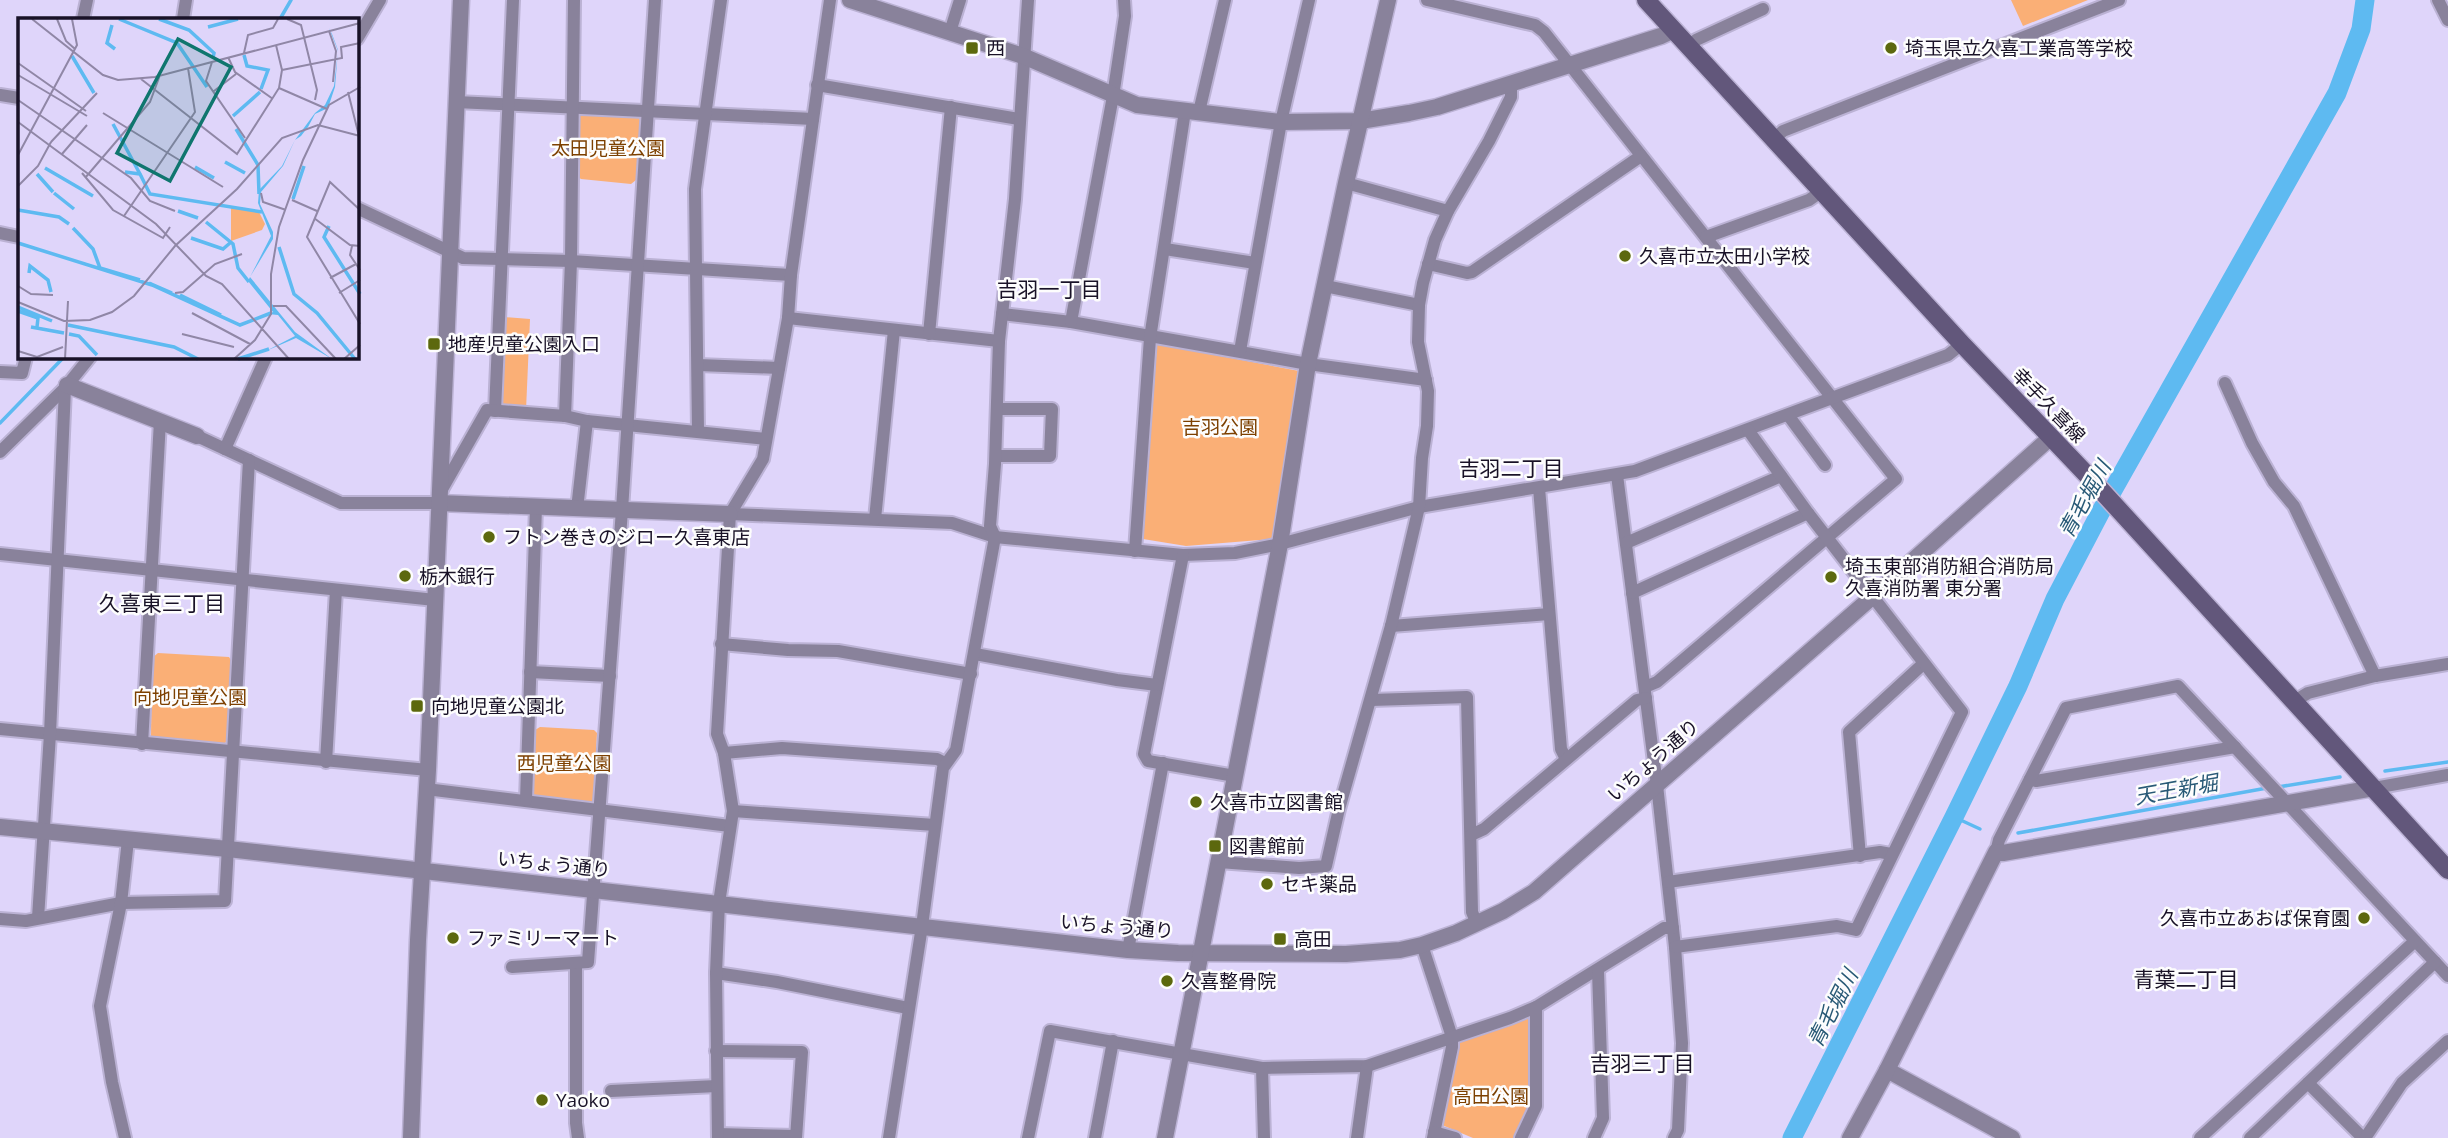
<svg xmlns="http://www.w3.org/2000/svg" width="2448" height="1138" font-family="'Open Sans','Noto Sans JP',sans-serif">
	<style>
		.green { fill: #faaf76 }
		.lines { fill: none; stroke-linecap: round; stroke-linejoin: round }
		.stream { stroke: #5ebaf1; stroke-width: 3.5 }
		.river { stroke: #5ebaf1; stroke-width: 19 }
		.minor-casing { stroke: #bbb2d4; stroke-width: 16 }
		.tertiary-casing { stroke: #bbb2d4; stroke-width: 19 }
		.secondary-casing { stroke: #bbb2d4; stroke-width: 21 }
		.minor { stroke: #89829b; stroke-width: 12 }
		.tertiary { stroke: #89829b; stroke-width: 16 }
		.secondary { stroke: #62577b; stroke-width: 18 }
		.poi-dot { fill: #5c680e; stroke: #fdfdfd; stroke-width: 2.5 }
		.labels { text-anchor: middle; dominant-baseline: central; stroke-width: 5; stroke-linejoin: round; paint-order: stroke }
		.poi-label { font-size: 19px; fill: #191227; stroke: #fdfdfd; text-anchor: start }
		.park-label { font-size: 19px; fill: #7d4000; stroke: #fdfdfd }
		.street-label { font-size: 19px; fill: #191227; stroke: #fdfdfd }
		.neighbourhood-label { font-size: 21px; fill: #191227; stroke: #fdfdfd }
		.water-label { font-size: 21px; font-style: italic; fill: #285976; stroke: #fdfdfd }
		.inset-river { fill: none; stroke: #5ebaf1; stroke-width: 3.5 }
		.inset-road { fill: none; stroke: #9087a6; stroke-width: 2 }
		.view { fill: #0f766e; fill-opacity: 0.15; stroke: #0f766e; stroke-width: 3.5 }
		.inset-edge { fill: none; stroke: #191227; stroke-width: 3.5 }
	</style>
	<rect width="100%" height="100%" fill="#dfd5fa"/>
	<g class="green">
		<polygon points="2011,0 2088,0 2023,26"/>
		<polygon points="584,112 637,115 640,120 636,180 631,184 581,179 577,176 579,115"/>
		<polygon points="504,317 530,319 526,410 501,407 499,401"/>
		<polygon points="1157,344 1299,371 1272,539 1186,546 1143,539"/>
		<polygon points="158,653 229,657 232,662 228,741 223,744 151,736 152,658"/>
		<polygon points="540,727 594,730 597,733 593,804 535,798 532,793 535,730"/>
		<polygon points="1533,1016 1533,1106 1516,1138 1473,1138 1442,1125 1460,1038"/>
	</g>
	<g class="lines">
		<g class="stream">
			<polyline points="280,19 291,0"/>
			<polyline points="0,423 64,357"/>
			<polyline points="2385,771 2448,762"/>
			<polyline points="2278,787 2340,777"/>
			<polyline points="1954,817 1980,829"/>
			<polyline points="2018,833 2267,788"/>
		</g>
		<polyline class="river" points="1792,1138 1954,817 2018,686 2055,599 2100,513 2337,93 2361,29 2365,0"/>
		<g class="minor-casing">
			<g id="minor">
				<polyline points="1427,0 1535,25 1544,32 1896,479 1657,682 1645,687"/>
				<polyline points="2438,0 2448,20"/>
				<polyline points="83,19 87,0"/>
				<polyline points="183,19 186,0"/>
				<polyline points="950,32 960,0"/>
				<polyline points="357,39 380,0"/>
				<polyline points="1688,47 1696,40 1763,9"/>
				<polyline points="817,85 1019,119"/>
				<polyline points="0,95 19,98"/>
				<polyline points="456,102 813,119"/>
				<polyline points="1199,112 1225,0"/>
				<polyline points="1774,139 1783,131 2119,0"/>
				<polyline points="1346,183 1448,211"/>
				<polyline points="357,208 463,258 571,261 791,275"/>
				<polyline points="0,233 19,237"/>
				<polyline points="1706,237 1809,200 1822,191"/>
				<polyline points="1165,249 1255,263"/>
				<polyline points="1428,264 1467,273 1472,272 1641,156"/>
				<polyline points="1325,286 1419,305"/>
				<polyline points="1002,314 1071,322 1308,364 1426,380"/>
				<polyline points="788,318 999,341"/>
				<polyline points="1071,322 1113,96 1125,16 1124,0"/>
				<polyline points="929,334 951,107"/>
				<polyline points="1240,351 1281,122 1309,0"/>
				<polyline points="698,365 779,368"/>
				<polyline points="0,372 22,373 26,357"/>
				<polyline points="2225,383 2252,443 2274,482 2294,506 2375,676"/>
				<polyline points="495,411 513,0"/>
				<polyline points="1788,415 1825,465"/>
				<polyline points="565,416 571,261 574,0"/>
				<polyline points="698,431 695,189 721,0"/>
				<polyline points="197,436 341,503 439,503"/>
				<polyline points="225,449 266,357"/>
				<polyline points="0,452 65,388 90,357"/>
				<polyline points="996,456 1050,456 1052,409 997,409"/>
				<polyline points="1617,475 1657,785 1675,947 1682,1043 1678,1130 1674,1138"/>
				<polyline points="1539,488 1561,749 1566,759"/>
				<polyline points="441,491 487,410 565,416 587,421 766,439"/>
				<polyline points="577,509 587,421"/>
				<polyline points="730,514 952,523 995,537 1183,555 1235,553 1280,544 1419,507 1635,471 1948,355 1962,344"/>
				<polyline points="875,519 894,330"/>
				<polyline points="1626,543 1781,476"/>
				<polyline points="1135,551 1150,338 1185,111"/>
				<polyline points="0,554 435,600"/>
				<polyline points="1183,555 1144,754 1148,761 1235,776"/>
				<polyline points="1632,593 1808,513"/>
				<polyline points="1391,626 1549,614"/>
				<polyline points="721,644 788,650 838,651 971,674"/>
				<polyline points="975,654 1117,680 1157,685"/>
				<polyline points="530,672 610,676"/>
				<polyline points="1371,700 1467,697 1472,912 1477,924"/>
				<polyline points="2293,702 2308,693 2375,676 2448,664"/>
				<polyline points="0,729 428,770"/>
				<polyline points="142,744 160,421"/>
				<polyline points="724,753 782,748 937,759 945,763"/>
				<polyline points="326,762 336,590"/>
				<polyline points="2030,779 2036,781 2235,747"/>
				<polyline points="2374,788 2448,775"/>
				<polyline points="426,789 730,826"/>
				<polyline points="526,800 536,507"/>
				<polyline points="733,811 935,825"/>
				<polyline points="1471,835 1484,829 1637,700 1646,698"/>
				<polyline points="1996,852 1999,840 2066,708 2178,686 2448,976"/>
				<polyline points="1860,856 1849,732 1923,664"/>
				<polyline points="1219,862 1299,868 1326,866 1339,809 1391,626 1419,507 1422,458 1427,426 1428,391 1418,342 1419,305 1423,283 1435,240 1448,211 1489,141 1511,97 1511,84"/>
				<polyline points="1668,882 1880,852 1891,854"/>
				<polyline points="38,918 50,734 65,388"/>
				<polyline points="0,919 26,921 121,903 225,901 249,460"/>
				<polyline points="1422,945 1452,1037 1452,1047 1433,1138"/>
				<polyline points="1675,947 1837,926 1856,930 1962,712 1808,513 1748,430"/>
				<polyline points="1128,950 1163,763"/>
				<polyline points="576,963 576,1123 578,1138"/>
				<polyline points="512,967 588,962 622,510 655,0"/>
				<polyline points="716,973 777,982 908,1008"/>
				<polyline points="716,1051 802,1052 796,1138"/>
				<polyline points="1262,1068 1367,1066 1510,1018 1536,1007 1664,928 1673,928"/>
				<polyline points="2308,1083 2363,1138"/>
				<polyline points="611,1091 717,1086"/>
				<polyline points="1434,1132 1455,1138"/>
				<polyline points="718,1134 796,1136"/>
				<polyline points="125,1138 112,1082 100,1006 121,903 128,840"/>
				<polyline points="718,1138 716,973 719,903 733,811 724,753 717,734 730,514 763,459 788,318 791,275 830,0"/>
				<polyline points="889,1138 922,926 943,768 956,750 995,537 990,526 995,464 999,341 1015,199 1028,0"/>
				<polyline points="1028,1138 1050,1031 1262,1068 1264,1138"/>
				<polyline points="1095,1138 1113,1041"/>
				<polyline points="1357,1138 1367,1066"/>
				<polyline points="1521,1138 1536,1106 1536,1007"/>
				<polyline points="1594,1138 1603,1118 1598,971"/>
				<polyline points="2200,1138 2415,941"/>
				<polyline points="2250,1138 2435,962"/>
				<polyline points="2365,1138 2402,1083 2448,1041"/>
			</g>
		</g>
		<g class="tertiary-casing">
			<g id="tertiary">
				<polyline points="850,0 1023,56 1137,105 1281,122 1360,121 1409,113 1437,107 1661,36 1674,30"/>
				<polyline points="67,385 197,436"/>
				<polyline points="439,503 730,514"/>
				<polyline points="0,827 228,849 1128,950 1178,953 1346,954 1400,950 1422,945 1456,933 1503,911 1534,892 1872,597 2051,437"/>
				<polyline points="1887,1070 2012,1138"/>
				<polyline points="411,1138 418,940 428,770 461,0"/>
				<polyline points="1165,1138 1280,544 1308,364 1346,183 1388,0"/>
				<polyline points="1850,1138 1887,1070 1996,852 2003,853 2374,788"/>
			</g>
		</g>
		<g class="secondary-casing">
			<polyline id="secondary" points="1646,0 1962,344 2088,476 2448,870"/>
		</g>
		<use href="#minor" class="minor"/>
		<use href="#tertiary" class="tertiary"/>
		<use href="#secondary" class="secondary"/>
	</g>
	<g class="poi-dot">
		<rect x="965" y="41" width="14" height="14" rx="3.5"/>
		<circle cx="1891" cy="48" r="7"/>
		<circle cx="1625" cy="256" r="7"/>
		<rect x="427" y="337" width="14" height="14" rx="3.5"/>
		<circle cx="489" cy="537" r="7"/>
		<circle cx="405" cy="576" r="7"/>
		<circle cx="1831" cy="577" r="7"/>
		<rect x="410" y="699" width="14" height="14" rx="3.5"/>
		<circle cx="1196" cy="802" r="7"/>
		<rect x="1208" y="839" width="14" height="14" rx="3.5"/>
		<circle cx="1267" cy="884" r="7"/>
		<circle cx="2364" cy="918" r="7"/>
		<circle cx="453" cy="938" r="7"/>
		<rect x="1273" y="932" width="14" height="14" rx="3.5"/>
		<circle cx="1167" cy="981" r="7"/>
		<circle cx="542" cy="1100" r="7"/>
	</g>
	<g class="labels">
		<g class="poi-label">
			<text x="986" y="48">西</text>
			<text x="1905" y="48">埼玉県立久喜工業高等学校</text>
			<text x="1639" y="256">久喜市立太田小学校</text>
			<text x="448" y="344">地産児童公園入口</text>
			<text x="503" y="537">フトン巻きのジロー久喜東店</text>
			<text x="1845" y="566">埼玉東部消防組合消防局<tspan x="1845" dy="22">久喜消防署 東分署</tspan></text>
			<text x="419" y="576">栃木銀行</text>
			<text x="431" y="706">向地児童公園北</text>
			<text x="1210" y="802">久喜市立図書館</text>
			<text x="1229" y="846">図書館前</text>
			<text x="1281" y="884">セキ薬品</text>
			<text x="2350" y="918" text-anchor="end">久喜市立あおば保育園</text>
			<text x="467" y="938">ファミリーマート</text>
			<text x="1294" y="939">高田</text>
			<text x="1181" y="981">久喜整骨院</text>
			<text x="556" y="1100">Yaoko</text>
		</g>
		<g class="park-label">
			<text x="608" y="148">太田児童公園</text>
			<text x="1220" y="427">吉羽公園</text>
			<text x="190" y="697">向地児童公園</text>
			<text x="564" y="763">西児童公園</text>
			<text x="1491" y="1096">高田公園</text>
		</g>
		<g class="street-label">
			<text transform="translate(2049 405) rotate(46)">幸手久喜線</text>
			<text transform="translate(1653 760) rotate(-41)">いちょう通り</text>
			<text transform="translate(554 864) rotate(6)">いちょう通り</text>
			<text transform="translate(1117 926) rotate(5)">いちょう通り</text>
		</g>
		<g class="neighbourhood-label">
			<text x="1049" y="289">吉羽一丁目</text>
			<text x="1511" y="468">吉羽二丁目</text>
			<text x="162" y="603">久喜東三丁目</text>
			<text x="2186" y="979">青葉二丁目</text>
			<text x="1642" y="1063">吉羽三丁目</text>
		</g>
		<g class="water-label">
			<text transform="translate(2084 499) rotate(-61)">青毛堀川</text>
			<text transform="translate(2176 789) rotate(-10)">天王新堀</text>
			<text transform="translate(1832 1008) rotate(-63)">青毛堀川</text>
		</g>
	</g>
	<g transform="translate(18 18)">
		<rect width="341" height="341" fill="#dfd5fa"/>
		<path d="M213,188L241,194L247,206L244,212L213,223Z" fill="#faaf76"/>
		<path d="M311,10L314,16L320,32L317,69L310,90L297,96L290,109L283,118L277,122L265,148L243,174L242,186L255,214V221L232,259L277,314L314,341L278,320L248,333L277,318L260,297L250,296L255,294L230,263L253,218L240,185L241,172L264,148L277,122L297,95L307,87L316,68L320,33Z" fill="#5ebaf1"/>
		<path class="inset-river" d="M101,1L159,25L189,69M141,1L171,12L196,35L195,40M94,7L89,25L97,31M190,9L220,1M226,37L229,48L250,52L243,71M54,38L76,75M215,98L242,74M95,106L122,156L107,154M218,111L240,147L241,176M207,144L227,155M177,149L196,160M27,150L75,178M19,156L35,174M122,156L132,176L244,194M36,175L56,191M275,181L286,148M0,192L41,199L51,206M160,193L180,200M188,204L215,226L220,250L231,264M311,208L306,219L342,276M55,210L75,231L82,250L122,262M173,220L205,231L212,225M0,225L134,267L222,307L253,295M261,229L276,276L299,295L337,341M11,255L12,248L30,262L33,274M131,265L154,275M162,277L203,297M0,289L34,303M0,293L20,300L19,309M50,307L156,329L180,341M13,309L46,315M51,316L61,318L79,337M220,341L251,331"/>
		<path class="inset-road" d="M14,1L85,57L100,62L137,59L342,5M39,1L48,23L57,31M269,1L283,7L299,72L297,82M311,13L318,33L315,64M226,35L230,17L255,10L260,1M210,39L217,54L255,81M194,44L188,63L227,120M0,45L68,93M264,52L324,40L323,29L342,25M0,57L69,98M123,61L219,136L261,70L264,52L258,27M261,70L309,91M196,73L218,56M330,74L341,118M0,82L113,160L132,183L157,193M85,95L205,169M0,104L138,206L188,258L204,266L271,341M33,124L79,75M44,136L69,107M0,137L59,27L54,1M64,155L95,192L145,220L152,209M67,160L132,84L142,57M0,168L20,148L33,124M243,175L245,184L268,192M274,182L299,193M342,192L312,164L289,219L342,306M106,198L177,94L170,50M296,200L332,227L342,228M334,228L332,237L342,252M312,260L338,246M0,268L13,276L35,277M157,275L165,274L197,246L224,236M321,275L342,262M0,284L46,303L72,302L94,294L116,278L157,228L219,171L264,120L300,107L342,118M255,288H268L318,341M174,295L232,326M164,316L216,329M0,333L19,339L45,329M47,341L50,283M216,341L237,322L253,296V256L261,209L285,142L311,87L342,69M326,341L342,327"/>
		<path class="view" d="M160,21L213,49L152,163L99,135Z"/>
		<rect width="341" height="341" class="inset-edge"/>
	</g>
</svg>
